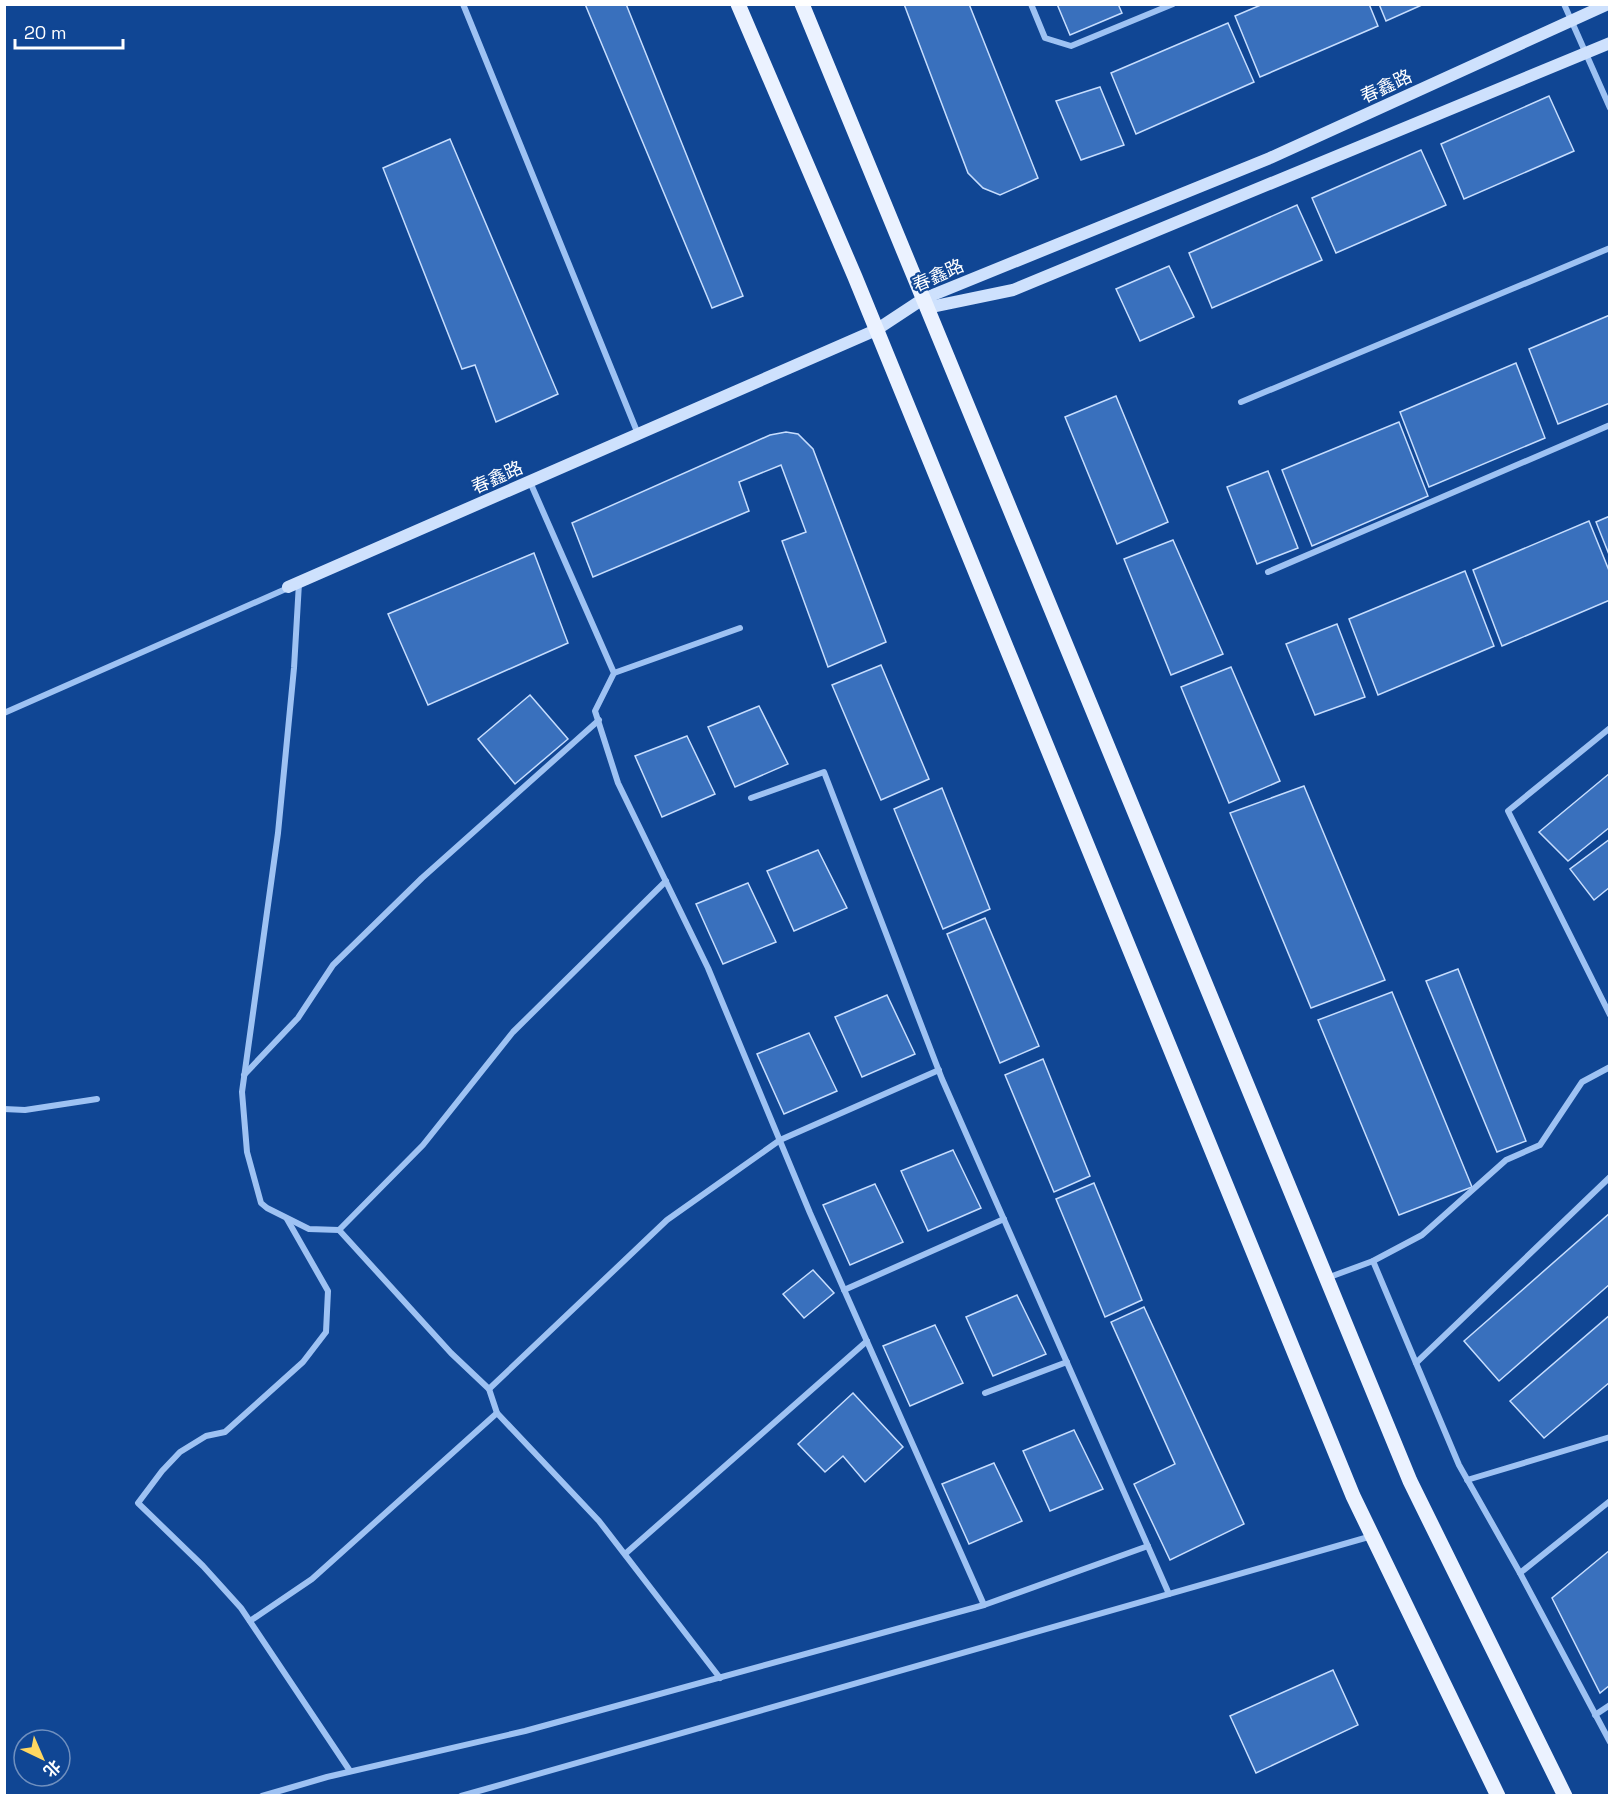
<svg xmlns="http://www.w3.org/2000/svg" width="1614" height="1800" font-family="'Space Grotesk','Noto Sans SC',sans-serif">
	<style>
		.building { fill: #3970bd; stroke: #c6ddfe; stroke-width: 1.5 }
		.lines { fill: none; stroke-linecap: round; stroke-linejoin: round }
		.street { stroke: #9ec2f3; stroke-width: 6 }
		.secondary { stroke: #cee1fd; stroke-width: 12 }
		.primary { stroke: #ebf2ff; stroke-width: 15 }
		.labels { text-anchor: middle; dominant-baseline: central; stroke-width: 4.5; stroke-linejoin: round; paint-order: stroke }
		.street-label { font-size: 18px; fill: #fff; stroke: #104694 }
	</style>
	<rect width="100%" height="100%" fill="#104694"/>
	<g class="building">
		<polygon points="585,4 626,4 743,296 712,308"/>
		<polygon points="904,4 969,4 1038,178 1000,195 983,188 968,173"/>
		<polygon points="1057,4 1118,4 1122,13 1070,35"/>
		<polygon points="1263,4 1369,4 1378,26 1260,77 1235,16"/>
		<polygon points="1379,4 1424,4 1386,21"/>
		<polygon points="1228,23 1254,82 1136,134 1111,73"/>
		<polygon points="1100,87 1124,145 1081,160 1056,101"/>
		<polygon points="1549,96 1574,151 1464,199 1441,144"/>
		<polygon points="450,139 558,394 496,422 475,365 462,369 383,168"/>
		<polygon points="1421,150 1446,205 1336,253 1312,198"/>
		<polygon points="1297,205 1322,260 1212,308 1189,253"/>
		<polygon points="1169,266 1194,317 1140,341 1116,289"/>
		<polygon points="1610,315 1610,403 1558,424 1529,349"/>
		<polygon points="1516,363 1545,438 1429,487 1400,412"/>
		<polygon points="1116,396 1168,522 1117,544 1065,417"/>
		<polygon points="1399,422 1428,496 1312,546 1282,470"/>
		<polygon points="786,432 798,434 813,449 886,642 828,667 782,541 806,532 781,465 739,482 749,511 593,577 572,523 770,435"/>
		<polygon points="1268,471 1298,548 1257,564 1227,487"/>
		<polygon points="1610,516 1610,557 1596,522"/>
		<polygon points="1589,521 1610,573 1610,600 1502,646 1473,570"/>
		<polygon points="1173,540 1223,654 1171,675 1124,559"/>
		<polygon points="534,553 568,643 428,705 388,614"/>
		<polygon points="1465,571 1494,646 1378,695 1349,619"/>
		<polygon points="1337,624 1365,697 1315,715 1286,644"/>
		<polygon points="881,665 929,779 881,800 832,685"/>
		<polygon points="1231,667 1280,781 1229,803 1181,687"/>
		<polygon points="530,695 568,739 515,784 478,739"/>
		<polygon points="759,706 788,764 735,787 708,727"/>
		<polygon points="687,736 715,794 662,817 635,756"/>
		<polygon points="1610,773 1610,827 1568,861 1539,832"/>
		<polygon points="1304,786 1385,980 1311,1008 1230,813"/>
		<polygon points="942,788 990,909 943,929 894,809"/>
		<polygon points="1610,839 1610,887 1594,900 1570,869"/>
		<polygon points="818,850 847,908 794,931 767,871"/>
		<polygon points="748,883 776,942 723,964 696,904"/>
		<polygon points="985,918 1039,1046 1000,1063 947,934"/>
		<polygon points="1458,969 1526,1141 1497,1152 1426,981"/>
		<polygon points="1392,992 1472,1187 1399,1215 1318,1020"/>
		<polygon points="887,995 915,1054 862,1077 835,1017"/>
		<polygon points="809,1033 837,1091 784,1114 757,1054"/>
		<polygon points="1043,1059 1090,1176 1054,1192 1005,1075"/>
		<polygon points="953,1150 981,1208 928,1231 901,1171"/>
		<polygon points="1094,1183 1142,1300 1105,1317 1056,1199"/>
		<polygon points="875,1184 903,1242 850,1265 823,1205"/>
		<polygon points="1610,1213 1610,1284 1499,1381 1464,1341"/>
		<polygon points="813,1270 834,1293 804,1318 783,1294"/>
		<polygon points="1017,1295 1046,1354 993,1376 966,1317"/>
		<polygon points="1144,1307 1244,1524 1170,1560 1134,1484 1175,1464 1111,1322"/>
		<polygon points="1610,1315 1610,1382 1544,1438 1510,1401"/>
		<polygon points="935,1325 963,1383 910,1406 883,1346"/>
		<polygon points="853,1393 903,1447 865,1482 843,1456 825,1472 798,1444"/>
		<polygon points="1074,1430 1103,1489 1050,1511 1023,1451"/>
		<polygon points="994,1463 1022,1521 969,1544 942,1484"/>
		<polygon points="1610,1550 1610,1685 1600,1693 1552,1598"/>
		<polygon points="1333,1670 1358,1725 1256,1773 1230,1716"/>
	</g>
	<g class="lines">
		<g class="street">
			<polyline points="463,4 638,434"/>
			<polyline points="1031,4 1045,38 1071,46 1173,4"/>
			<polyline points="1564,4 1610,108"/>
			<polyline points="1241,402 1610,248"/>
			<polyline points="530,482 614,673 595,711 618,783 708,968 810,1213 984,1605"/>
			<polyline points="1268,572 1610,425"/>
			<polyline points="299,583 294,668 278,833 242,1092 247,1152 261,1203 267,1208 309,1229 339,1230 451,1353 489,1389 497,1413 599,1521 720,1678"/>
			<polyline points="614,673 740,628"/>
			<polyline points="4,713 288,588"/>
			<polyline points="1610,728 1508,811 1610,1015"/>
			<polyline points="751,798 824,772 942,1079 1169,1594"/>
			<polyline points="244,1075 298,1018 333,965 422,878 599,720"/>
			<polyline points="4,1109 25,1110 97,1099"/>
			<polyline points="287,1219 328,1291 326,1332 303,1362 225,1432 206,1436 180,1452 162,1471 138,1503 203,1566 241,1608 350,1771"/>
			<polyline points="339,1230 423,1145 513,1032 666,881"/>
			<polyline points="1373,1261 1459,1465 1520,1573 1610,1742"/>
			<polyline points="1327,1278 1373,1261 1422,1235 1506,1160 1540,1145 1582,1082 1610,1067"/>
			<polyline points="844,1290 1004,1219"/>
			<polyline points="1416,1363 1610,1177"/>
			<polyline points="489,1389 667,1220 780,1140 939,1070"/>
			<polyline points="985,1393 1067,1362"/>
			<polyline points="1467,1480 1610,1437"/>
			<polyline points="625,1554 867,1341"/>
			<polyline points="1520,1573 1610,1501"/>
			<polyline points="250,1621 312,1579 497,1413"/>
			<polyline points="1595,1715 1610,1705"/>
			<polyline points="262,1796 327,1777 525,1731 984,1605 1148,1546"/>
			<polyline points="461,1796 1372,1536"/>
		</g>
		<g class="secondary">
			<polyline points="926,308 1013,290 1610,43"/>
			<polyline points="288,587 876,330 923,299 1270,158 1608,4"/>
		</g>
		<g class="primary">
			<polyline points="738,4 855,277 1353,1496 1498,1796"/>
			<polyline points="802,4 1410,1481 1565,1796"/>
		</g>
	</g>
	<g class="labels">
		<g class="street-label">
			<text transform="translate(1386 86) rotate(-25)">春鑫路</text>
			<text transform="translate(938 275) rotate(-24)">春鑫路</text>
			<text transform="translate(497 477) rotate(-24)">春鑫路</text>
		</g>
	</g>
	<rect width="1614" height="1800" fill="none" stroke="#ffffff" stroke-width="12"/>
	<g transform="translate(42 1758) rotate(136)"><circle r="28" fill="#104694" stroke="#7090bf" stroke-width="1.5"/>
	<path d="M0-4.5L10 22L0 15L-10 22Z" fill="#ffd761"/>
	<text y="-9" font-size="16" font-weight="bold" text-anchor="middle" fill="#ffffff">北</text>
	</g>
	<path d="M15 39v9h108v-9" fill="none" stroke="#ffffff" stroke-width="3"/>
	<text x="24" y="39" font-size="18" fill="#ffffff" stroke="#104694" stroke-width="4.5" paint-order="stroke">20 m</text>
</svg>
